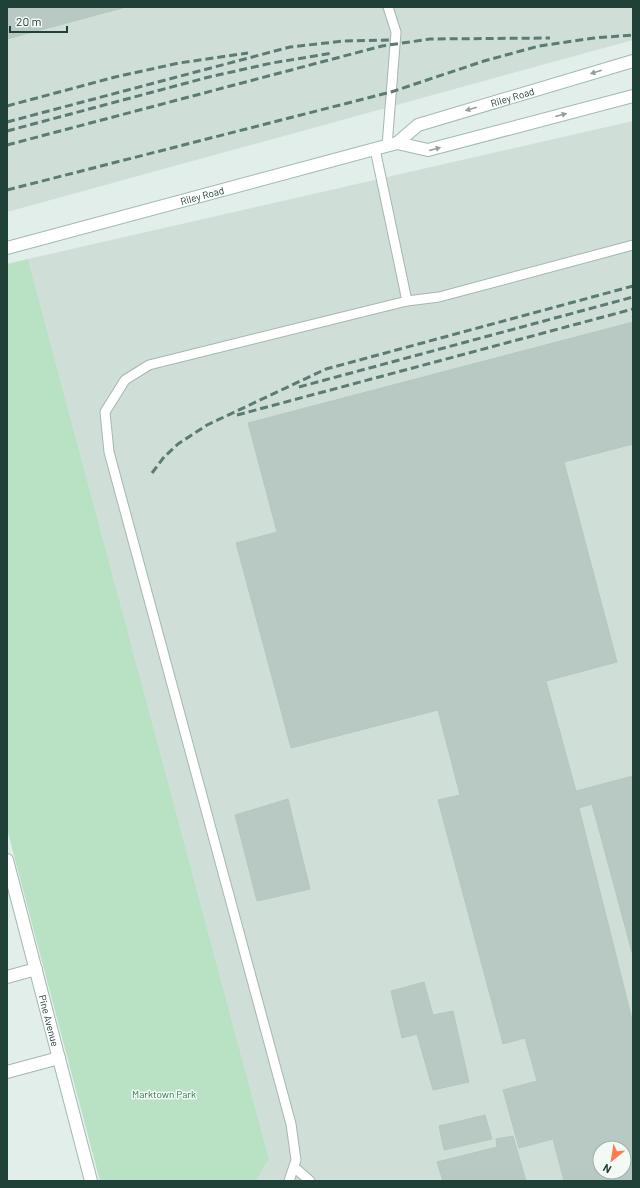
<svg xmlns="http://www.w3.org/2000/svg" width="640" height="1188" font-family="Barlow,sans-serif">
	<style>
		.built { fill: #d0ded8; fill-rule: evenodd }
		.green { fill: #b9e1c4 }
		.building { fill: #b7c9c2; stroke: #b4c8c0; fill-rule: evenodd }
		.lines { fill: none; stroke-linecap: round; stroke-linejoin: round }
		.lane-casing { stroke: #a4b7b0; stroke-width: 11 }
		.street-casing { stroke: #a4b7b0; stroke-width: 14 }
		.secondary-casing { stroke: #9fbbb1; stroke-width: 14 }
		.lane { stroke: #fff; stroke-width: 9 }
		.street { stroke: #fff; stroke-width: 12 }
		.secondary { stroke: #fff; stroke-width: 12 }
		.rail { stroke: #5b7c73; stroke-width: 3; stroke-dasharray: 8 4; stroke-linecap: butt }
		.oneway { fill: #90a09c }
		.labels { text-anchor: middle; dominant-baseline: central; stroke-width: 3; stroke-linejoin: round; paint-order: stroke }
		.street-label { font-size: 10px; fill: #204138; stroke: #f3faf6 }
		.park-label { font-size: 10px; fill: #267c47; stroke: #f3faf6 }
	</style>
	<rect width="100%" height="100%" fill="#e2eee9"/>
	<g class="built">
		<polygon points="7,7 633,7 633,40 7,212"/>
		<path d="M633,121V1181H256L269,1159L28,259ZM600,1148H624V1172H600Z"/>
	</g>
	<polygon class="green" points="28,259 269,1159 256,1181 100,1181 7,829 7,264"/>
	<g class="building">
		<polygon points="7,7 126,7 7,39"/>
		<path d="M633,322V444L564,462L617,662L546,681L576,791L633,776V956L592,804L579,808L633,1023V1181H564L553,1139L519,1148L503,1090L537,1081L525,1038L503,1044L438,800L460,795L438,710L291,748L236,543L277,532L248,423ZM600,1148H624V1172H600Z"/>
		<polygon points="288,799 310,889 257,901 235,815"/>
		<polygon points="424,982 433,1015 453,1011 469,1082 433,1090 417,1034 402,1038 391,991"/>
		<polygon points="485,1115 492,1139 444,1150 439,1126"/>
		<polygon points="513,1136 526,1181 443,1181 437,1162 497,1147 496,1139"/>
	</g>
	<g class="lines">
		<g class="lane-casing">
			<g id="lane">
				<polyline points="387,146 396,32 388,7"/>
				<polyline points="407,301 439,297 633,245"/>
				<polyline points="294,1167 310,1181"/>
				<polyline points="289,1181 296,1160 291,1124 109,452 105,412 125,380 149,365 407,301 375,149"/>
			</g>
		</g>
		<g class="street-casing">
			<g id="street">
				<path id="s1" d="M7,860L91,1181"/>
				<polyline points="7,977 36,969"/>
				<polyline points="7,1072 59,1058"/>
			</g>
		</g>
		<g class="secondary-casing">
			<g id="secondary">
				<polyline points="397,143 428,150 633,96"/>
				<path id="s2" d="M7,248L397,143L418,125L633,61"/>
			</g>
		</g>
		<use href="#lane" class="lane"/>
		<use href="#street" class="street"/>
		<use href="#secondary" class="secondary"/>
		<g class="rail">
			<polyline points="7,106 115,77 179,63 248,53"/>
			<polyline points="7,122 290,47 344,41 392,40"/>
			<polyline points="7,131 209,77 272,63 333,53"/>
			<polyline points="7,145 382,46 430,39 550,38"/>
			<polyline points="7,190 391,92 484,61 539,46 594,38 633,35"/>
			<polyline points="299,387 633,297"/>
			<polyline points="237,415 633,309"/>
			<polyline points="152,473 164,457 178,444 207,425 326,369 633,286"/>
		</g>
	</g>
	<defs><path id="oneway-solid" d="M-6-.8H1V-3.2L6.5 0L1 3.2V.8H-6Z"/></defs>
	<g class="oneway">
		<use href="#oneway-solid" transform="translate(596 72) rotate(163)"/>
		<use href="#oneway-solid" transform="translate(471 109) rotate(164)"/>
		<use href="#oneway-solid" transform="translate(561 115) rotate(-15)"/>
		<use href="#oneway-solid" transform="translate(435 149) rotate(-15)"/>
	</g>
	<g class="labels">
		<g class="street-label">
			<text stroke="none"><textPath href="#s2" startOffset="530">Riley Road</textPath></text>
			<text stroke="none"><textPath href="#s2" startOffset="202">Riley Road</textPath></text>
			<text stroke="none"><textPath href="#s1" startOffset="166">Pine Avenue</textPath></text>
		</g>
		<g class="park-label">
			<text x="164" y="1094">Marktown Park</text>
		</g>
	</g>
	<rect width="640" height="1188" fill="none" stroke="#204138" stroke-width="16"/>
	<g transform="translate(612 1160) rotate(210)"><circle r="19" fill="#f3faf6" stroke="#9fb0aa"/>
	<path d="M0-3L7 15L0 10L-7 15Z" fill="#ff7a4f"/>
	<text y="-6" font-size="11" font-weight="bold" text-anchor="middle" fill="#204138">N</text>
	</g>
	<path d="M10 26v6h57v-6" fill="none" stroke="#204138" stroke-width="2"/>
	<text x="16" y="26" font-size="12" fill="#204138" stroke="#f3faf6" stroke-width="3" paint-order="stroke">20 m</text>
</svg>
